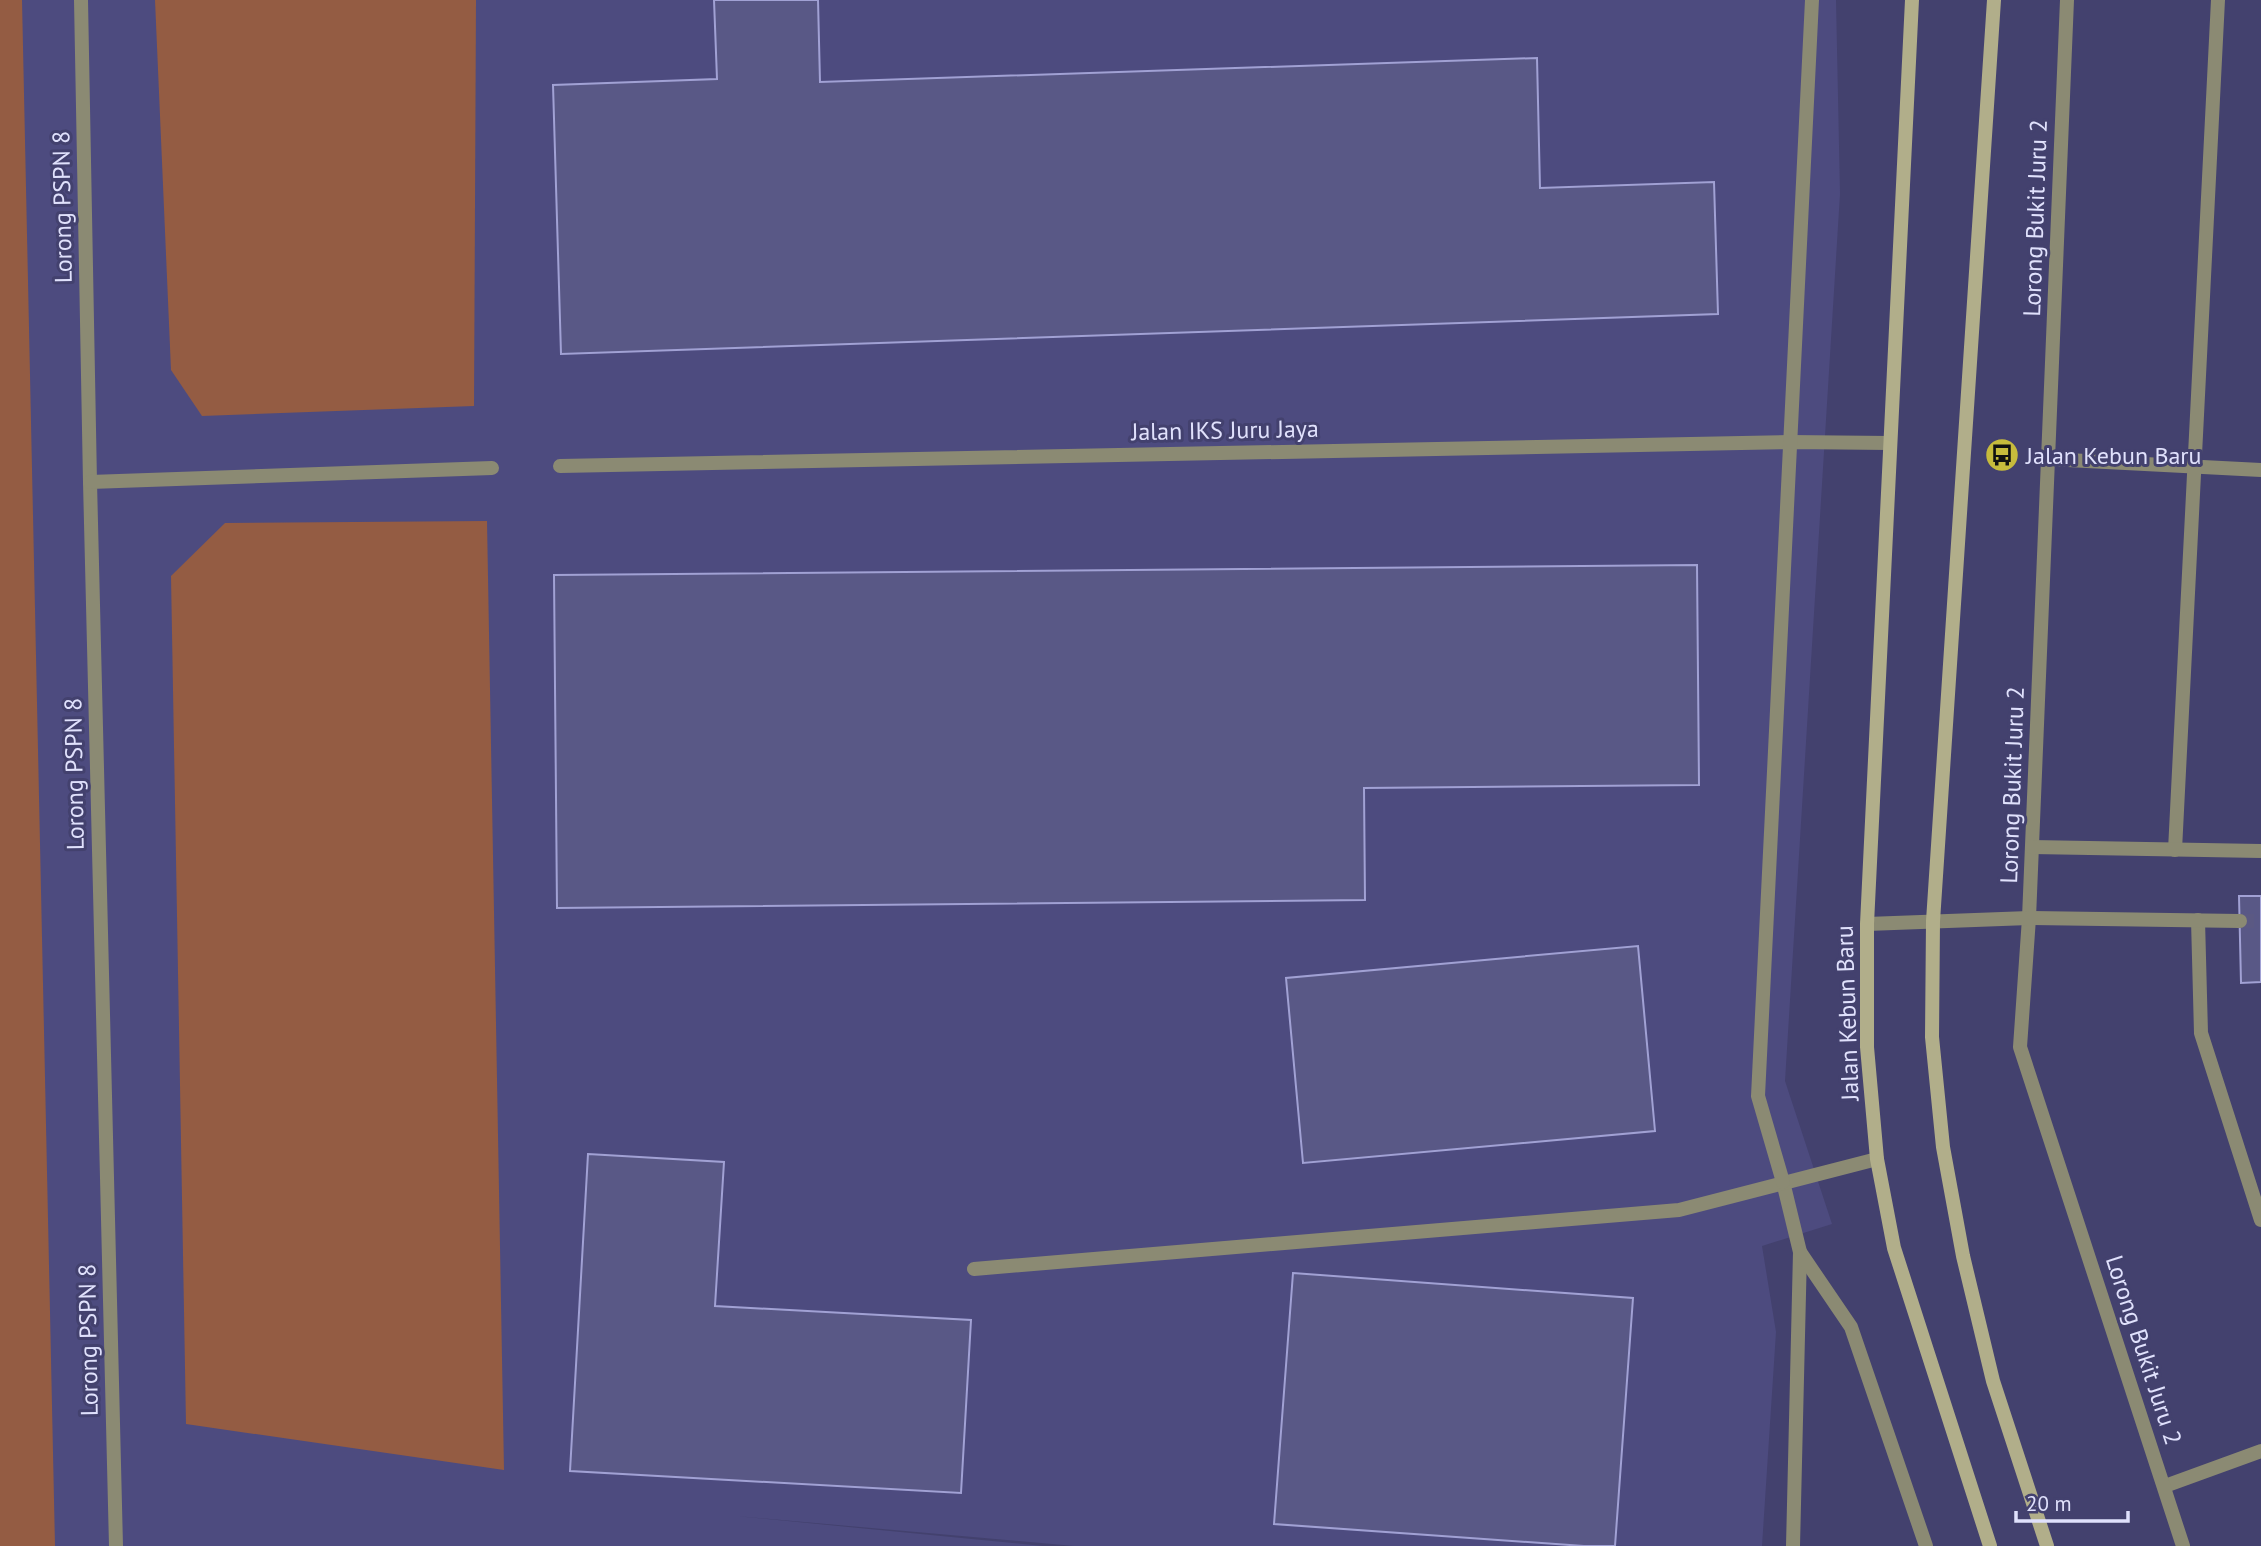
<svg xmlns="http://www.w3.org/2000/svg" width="2261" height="1546" font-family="'PT Sans',sans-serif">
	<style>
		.built { fill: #4d4b7f }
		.green { fill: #945c43 }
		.building { fill: #595886; stroke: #a1a1d4; stroke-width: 2 }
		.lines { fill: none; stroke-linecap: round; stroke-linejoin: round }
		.street-tunnel { stroke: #5b5983; stroke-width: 14; stroke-dasharray: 14 7; stroke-linecap: butt }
		.lane { stroke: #8b8a73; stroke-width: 14 }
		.street { stroke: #8b8a73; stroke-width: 14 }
		.secondary { stroke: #b1ae8a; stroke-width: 14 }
		.labels { text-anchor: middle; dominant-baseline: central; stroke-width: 6; stroke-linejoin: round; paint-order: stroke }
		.street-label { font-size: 24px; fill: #e0e1fc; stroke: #43416e }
		.poi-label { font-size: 24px; fill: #e0e1fc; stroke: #43416e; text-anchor: start }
	</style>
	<rect width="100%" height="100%" fill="#43416e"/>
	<polygon class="built" points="0,0 1836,0 1840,194 1785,1081 1832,1224 1762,1246 1776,1332 1762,1546 1074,1546 736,1516 1043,1546 0,1546"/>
	<g class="green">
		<polygon points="0,0 22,0 55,1546 0,1546"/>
		<polygon points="155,0 476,0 474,406 202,416 171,370"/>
		<polygon points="487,521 504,1470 186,1424 171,576 225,523"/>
	</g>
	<g class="building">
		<polygon points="714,0 818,0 820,82 1537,58 1540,188 1714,182 1718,314 561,354 553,85 717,79"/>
		<polygon points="1697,565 1699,785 1364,788 1365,900 557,908 554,575"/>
		<polygon points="2239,896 2261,896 2261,982 2241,983"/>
		<polygon points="1638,946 1655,1131 1303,1163 1286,978"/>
		<polygon points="588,1154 724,1162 715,1306 971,1320 961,1493 570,1471"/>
		<polygon points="1293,1273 1633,1298 1615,1546 1584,1546 1274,1524"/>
	</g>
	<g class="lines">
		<polyline class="street-tunnel" points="2240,921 2261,921"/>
		<g class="lane">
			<polyline points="2048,459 2261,470"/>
			<polyline points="2175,850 2218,0"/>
			<polyline points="2198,920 2201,1033 2261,1220"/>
			<polyline points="1783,1182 1800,1252 1793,1546"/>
			<polyline points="1800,1252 1851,1327 1926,1546"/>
			<polyline points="974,1269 1679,1210 1877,1159"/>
			<polyline points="2165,1486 2261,1451"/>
		</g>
		<g class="street">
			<polyline points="81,0 90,482 116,1546"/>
			<polyline points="2067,0 2029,918 2020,1047 2183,1546"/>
			<polyline points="560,466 1789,442 1890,443"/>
			<polyline points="90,482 492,468"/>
			<polyline points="2032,847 2261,851"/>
			<polyline points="1867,924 2029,918 2240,921"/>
			<polyline points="1783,1182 1758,1096 1812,0"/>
		</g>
		<g class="secondary">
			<polyline points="1912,0 1867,924 1867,1047 1877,1159 1894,1248 1990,1546"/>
			<polyline points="1994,0 1933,921 1932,1037 1943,1147 1963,1256 1993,1381 2047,1546"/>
		</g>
	</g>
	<defs>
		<g id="bus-disc" transform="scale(1.75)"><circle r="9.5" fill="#c7bb3c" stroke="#43416e"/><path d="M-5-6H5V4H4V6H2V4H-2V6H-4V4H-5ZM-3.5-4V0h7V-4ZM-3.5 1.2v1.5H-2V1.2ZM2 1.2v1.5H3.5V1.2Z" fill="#111"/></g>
	</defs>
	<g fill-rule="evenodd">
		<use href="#bus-disc" x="2002" y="455"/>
	</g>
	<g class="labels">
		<g class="street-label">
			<text transform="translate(62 207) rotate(-91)">Lorong PSPN 8</text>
			<text transform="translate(2035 218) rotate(-88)">Lorong Bukit Juru 2</text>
			<text transform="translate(1225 430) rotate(-1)">Jalan IKS Juru Jaya</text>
			<text transform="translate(74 774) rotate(-91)">Lorong PSPN 8</text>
			<text transform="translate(2012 785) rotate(-88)">Lorong Bukit Juru 2</text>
			<text transform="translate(1847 1013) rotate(-92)">Jalan Kebun Baru</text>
			<text transform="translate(88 1340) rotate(-91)">Lorong PSPN 8</text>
			<text transform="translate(2144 1350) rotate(72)">Lorong Bukit Juru 2</text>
		</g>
		<g class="poi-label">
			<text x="2026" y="455">Jalan Kebun Baru</text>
		</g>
	</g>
	<path d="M2016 1511v10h112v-10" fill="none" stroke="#e0e1fc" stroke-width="3.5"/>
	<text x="2026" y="1511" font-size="21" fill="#e0e1fc" stroke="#43416e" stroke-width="5" paint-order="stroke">20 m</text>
</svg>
